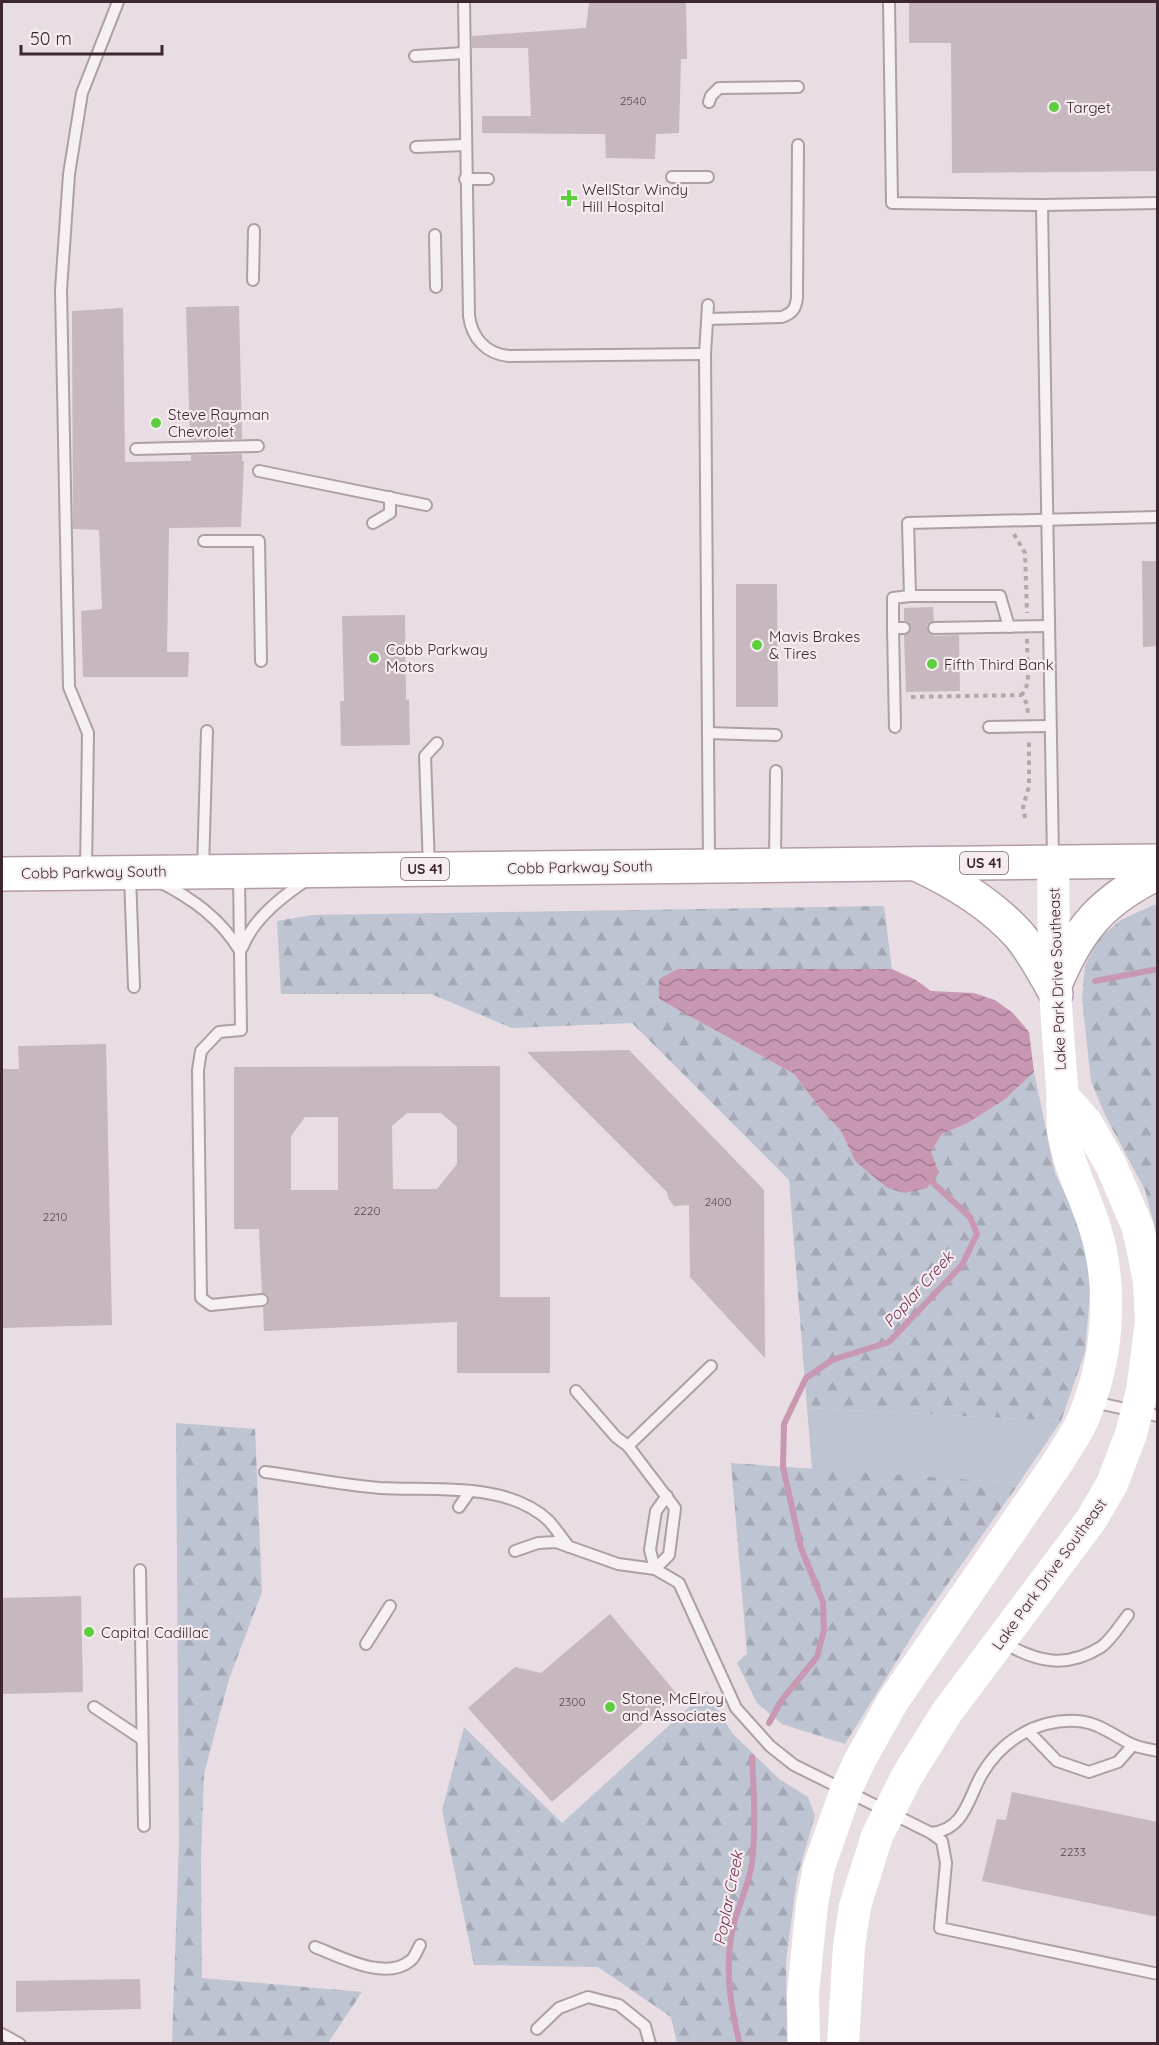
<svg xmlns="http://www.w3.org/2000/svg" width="1159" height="2045" font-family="Quicksand,sans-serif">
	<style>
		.green { fill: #bec4d1 }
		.forest { fill: url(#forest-firs) }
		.water { fill: url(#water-waves) }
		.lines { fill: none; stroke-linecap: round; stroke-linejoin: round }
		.stream { stroke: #c897b2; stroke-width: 6 }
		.building { fill: #c7b7be; fill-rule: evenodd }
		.lane-casing { stroke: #ae9fa5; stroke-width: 14 }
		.primary-casing { stroke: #b39ca7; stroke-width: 36 }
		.path { stroke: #b4a7ac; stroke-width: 4; stroke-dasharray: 4.5 4.5; stroke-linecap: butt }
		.lane { stroke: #f6f0f2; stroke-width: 10 }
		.secondary { stroke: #fff; stroke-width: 32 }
		.primary { stroke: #fff; stroke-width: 33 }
		.poi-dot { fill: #5dcf3f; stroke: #f5ecf0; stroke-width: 2 }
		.labels { text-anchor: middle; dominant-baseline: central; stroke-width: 4.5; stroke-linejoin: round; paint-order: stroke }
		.number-label { font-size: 12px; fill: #604a54 }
		.shield { fill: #f5ecf0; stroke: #75616a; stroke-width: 1.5 }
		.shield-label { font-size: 14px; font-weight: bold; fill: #3e2630 }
		.poi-label { font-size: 15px; fill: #3e2630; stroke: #f5ecf0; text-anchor: start }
		.street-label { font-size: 15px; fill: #3e2630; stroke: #f5ecf0 }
		.water-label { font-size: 16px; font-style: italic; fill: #723051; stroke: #f5ecf0 }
	</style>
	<defs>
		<pattern id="forest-firs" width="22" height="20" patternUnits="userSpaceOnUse" patternTransform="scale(1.5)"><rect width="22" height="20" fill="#bec4d1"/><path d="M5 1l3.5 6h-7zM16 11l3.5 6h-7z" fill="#a4a8b4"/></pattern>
		<pattern id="water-waves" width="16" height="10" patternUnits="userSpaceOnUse" patternTransform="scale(1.5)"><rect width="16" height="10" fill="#c897b2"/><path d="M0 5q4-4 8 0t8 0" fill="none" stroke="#a47b91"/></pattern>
	</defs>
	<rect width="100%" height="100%" fill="#e7dde2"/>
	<polygon class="green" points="807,1408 1061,1421 1019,1483 812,1469"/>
	<g class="forest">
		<polygon points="1153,905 1157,905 1157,1236 1145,1190 1105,1115 1091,1081 1082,999 1085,966 1097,940 1121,920"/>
		<polygon points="884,906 892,969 678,969 659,999 794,1074 819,1107 841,1131 855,1161 931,1152 942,1134 966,1124 1004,1100 1034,1072 1055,1173 1081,1227 1091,1281 1085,1352 1061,1421 807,1408 789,1180 632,1023 512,1028 431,994 281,994 277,921 312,915"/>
		<polygon points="176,1423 255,1429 262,1592 229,1679 204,1774 201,1857 202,1978 362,1992 328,2043 172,2043 179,1841"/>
		<polygon points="731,1463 1019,1483 921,1622 845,1744 782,1724 757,1703 737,1663 747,1653"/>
		<polygon points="707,1691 732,1733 779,1779 808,1797 815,1816 797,1878 786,1961 787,2043 677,2043 671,2017 598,1967 474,1965 442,1810 464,1727 562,1823"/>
	</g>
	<polygon class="water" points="678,969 892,969 916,980 931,991 974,993 995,1000 1013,1013 1029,1032 1034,1072 1004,1100 966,1124 942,1134 931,1152 939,1173 927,1188 904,1193 886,1187 855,1161 841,1131 819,1107 794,1074 659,999 659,979"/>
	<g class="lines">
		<g class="stream">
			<polyline points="1095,981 1158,969"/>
			<polyline points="769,1723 781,1701 817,1657 824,1630 823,1602 801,1548 783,1467 784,1424 806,1378 832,1360 889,1342 962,1265 977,1234 970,1217 932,1182 929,1177"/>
			<path d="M740,2044C729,2003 723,1957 736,1916C742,1898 749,1882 752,1863C756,1828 754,1792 752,1757"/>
		</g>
	</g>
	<g class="building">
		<polygon points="589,2 686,2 687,59 681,59 679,133 656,134 655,159 606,158 605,134 482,133 482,116 531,116 528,48 472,48 472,36 586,28"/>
		<polygon points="909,2 1158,2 1158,171 952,173 951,43 909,43"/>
		<polygon points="239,306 242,439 190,440 186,307"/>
		<polygon points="123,308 125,462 191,461 191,455 242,454 242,461 244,461 241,527 169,528 167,652 189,652 188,677 83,677 81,611 102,609 99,530 73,529 72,311"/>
		<polygon points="1142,561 1158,561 1158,646 1143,647"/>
		<polygon points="736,584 777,584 778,707 736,707"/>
		<polygon points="933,607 934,621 927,625 928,632 934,636 959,635 960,691 906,692 904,635 910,632 911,627 908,622 904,621 904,608"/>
		<polygon points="405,615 406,700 409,699 410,745 341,746 340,701 344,701 342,616"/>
		<polygon points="106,1044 112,1325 2,1328 2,1069 19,1069 18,1046"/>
		<polygon points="629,1050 764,1190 765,1358 690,1277 689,1205 674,1206 668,1198 667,1192 527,1052"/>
		<path d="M500,1066V1297H550V1373H457V1322L264,1331L263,1307L267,1306L269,1300L268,1295L262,1293L259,1229H234V1067ZM407,1113H441L457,1127V1164L437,1189H393L392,1126ZM305,1117H338V1190H291V1136Z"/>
		<polygon points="81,1596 83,1692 2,1694 2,1598"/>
		<polygon points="610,1614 677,1694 552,1802 468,1708 515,1667 541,1673"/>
		<polygon points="1012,1792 1158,1822 1158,1917 982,1881 997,1819 1006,1820"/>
		<polygon points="140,1979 141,2009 16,2012 16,1981"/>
	</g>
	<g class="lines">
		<g class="lane-casing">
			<g id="lane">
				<path d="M464,2L469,316C472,338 486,354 509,356L705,354"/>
				<polyline points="889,2 892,203 1042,205 1158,203"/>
				<polyline points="415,56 464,53"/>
				<polyline points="709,102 711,96 719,88 798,87"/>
				<polyline points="416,147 465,145"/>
				<polyline points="672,177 708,177"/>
				<polyline points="465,179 488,179"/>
				<polyline points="1042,205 1053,858"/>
				<polyline points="435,235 436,287"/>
				<polyline points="253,280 254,230"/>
				<polyline points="708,305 705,354 709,863"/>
				<path d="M708,319L782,317C793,313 796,308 797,297L798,145"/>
				<polyline points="136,449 258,446"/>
				<polyline points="259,471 426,505"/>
				<polyline points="373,523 390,513 390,497"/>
				<polyline points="204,541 259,541 261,661"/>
				<polyline points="910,596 908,523 1158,517"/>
				<polyline points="893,628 893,598 910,596 1000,596 1009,627"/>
				<polyline points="934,628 1049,626"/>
				<polyline points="895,727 893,628 904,628"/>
				<polyline points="989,727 1050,726"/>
				<polyline points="708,733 776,735"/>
				<polyline points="775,861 776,771"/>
				<polyline points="429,867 425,756 437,743"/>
				<polyline points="203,869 207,731"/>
				<polyline points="86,871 88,733 69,687 61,290 69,174 82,93 118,2"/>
				<polyline points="239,873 241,1030 219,1032 201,1051 198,1070 201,1298 211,1305 262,1300"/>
				<polyline points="130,875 134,987"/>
				<path d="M160,882C193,899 221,919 240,951"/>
				<path d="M242,948C253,919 281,897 307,880"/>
				<polyline points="576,1391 616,1437 628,1446 675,1508 669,1555 655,1569"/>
				<polyline points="1093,1402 1158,1416"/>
				<polyline points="628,1446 711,1366"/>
				<path d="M265,1472C303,1477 342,1485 380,1488C433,1491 507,1481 549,1521C556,1529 562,1538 569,1547"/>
				<polyline points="459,1507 470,1491"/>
				<polyline points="515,1551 538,1543 556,1542 618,1564 655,1569 679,1583 736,1708 770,1746 794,1765 931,1833 942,1841 946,1863 940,1928 1158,1974"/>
				<polyline points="655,1569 650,1550 656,1511 667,1496"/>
				<polyline points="140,1570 144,1826"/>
				<path d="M1004,1643C1037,1662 1066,1669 1101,1647C1111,1640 1120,1625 1128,1615"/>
				<polyline points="366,1644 390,1606"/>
				<polyline points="94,1707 142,1739"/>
				<polyline points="1028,1731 1057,1761 1089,1772 1118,1762 1133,1745"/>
				<path d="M931,1833C965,1830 968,1798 982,1774C1002,1740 1037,1719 1077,1721C1097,1722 1113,1735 1131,1744C1139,1748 1149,1749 1158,1751"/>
				<path d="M315,1947C341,1957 385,1981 410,1961C415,1958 417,1950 420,1945"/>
				<polyline points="537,2029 559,2008 588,1997 619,2005 645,2026 650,2044"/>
				<polyline points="2,2034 20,2044"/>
			</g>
		</g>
		<g class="primary-casing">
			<g id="primary">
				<path d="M916,864C953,881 992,905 1019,935C1034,953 1045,974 1056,994"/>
				<polyline points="2,874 1158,861"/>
				<path d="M1055,985C1078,929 1102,900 1158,873"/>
			</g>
		</g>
		<g class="path">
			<polyline points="1014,534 1025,553 1027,613"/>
			<polyline points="1027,639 1028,683 1022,695 1027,704 1028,715"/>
			<polyline points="911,697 1022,695"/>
			<polyline points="1025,818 1023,807 1029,786 1029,741"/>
		</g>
		<use href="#lane" class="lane"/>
		<g class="secondary">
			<path d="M804,2044L803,1993L812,1904L819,1867L846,1790L860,1760L893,1701L1058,1462C1066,1448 1077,1434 1083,1419C1108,1360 1114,1289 1095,1228C1085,1195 1067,1164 1063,1129C1062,1115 1063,1102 1062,1088C1060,1054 1056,1019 1055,984C1053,943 1054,902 1053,862"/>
			<polyline points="843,2044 849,1946 855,1906 877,1836 907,1776 947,1712 1091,1520 1112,1484 1131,1434 1142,1391 1151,1322 1149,1281 1138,1228 1111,1165 1086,1122 1063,1096"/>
		</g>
		<use href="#primary" class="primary"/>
	</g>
	<g class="poi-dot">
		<circle cx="1054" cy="107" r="6"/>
		<path d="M566 189h6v6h6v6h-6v6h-6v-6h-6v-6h6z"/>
		<circle cx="156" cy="423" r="6"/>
		<circle cx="757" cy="645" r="6"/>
		<circle cx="374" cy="658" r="6"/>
		<circle cx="932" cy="664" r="6"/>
		<circle cx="89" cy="1632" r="6"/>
		<circle cx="610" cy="1707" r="6"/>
	</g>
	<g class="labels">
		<g class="number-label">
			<text x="633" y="100">2540</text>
			<text x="718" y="1201">2400</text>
			<text x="367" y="1210">2220</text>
			<text x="55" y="1216">2210</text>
			<text x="572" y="1701">2300</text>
			<text x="1073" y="1851">2233</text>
		</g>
		<g class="shield">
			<rect x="960" y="852" width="48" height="22" rx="4.5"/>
			<rect x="401" y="858" width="48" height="22" rx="4.5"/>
		</g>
		<g class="shield-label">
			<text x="984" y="863">US 41</text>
			<text x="425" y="869">US 41</text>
		</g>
		<g class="poi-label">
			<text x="1066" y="107">Target</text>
			<text x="582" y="189">WellStar Windy<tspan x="582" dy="17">Hill Hospital</tspan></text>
			<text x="168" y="414">Steve Rayman<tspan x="168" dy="17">Chevrolet</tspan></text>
			<text x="769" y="636">Mavis Brakes<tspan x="769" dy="17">&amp; Tires</tspan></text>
			<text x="386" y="649">Cobb Parkway<tspan x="386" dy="17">Motors</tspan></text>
			<text x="944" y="664">Fifth Third Bank</text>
			<text x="101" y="1632">Capital Cadillac</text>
			<text x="622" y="1698">Stone, McElroy<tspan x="622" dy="17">and Associates</tspan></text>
		</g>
		<g class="street-label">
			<text transform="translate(580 867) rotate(-1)">Cobb Parkway South</text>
			<text transform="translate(94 872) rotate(-1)">Cobb Parkway South</text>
			<text transform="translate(1057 979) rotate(-92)">Lake Park Drive Southeast</text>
			<text transform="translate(1049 1574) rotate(-54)">Lake Park Drive Southeast</text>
		</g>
		<g class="water-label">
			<text transform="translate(918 1289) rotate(-48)">Poplar Creek</text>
			<text transform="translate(728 1898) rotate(-79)">Poplar Creek</text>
		</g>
	</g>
	<rect width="1159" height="2045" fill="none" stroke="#3e2630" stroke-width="6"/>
	<path d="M21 45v9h141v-9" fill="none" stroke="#3e2630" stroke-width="3"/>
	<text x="30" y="45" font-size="18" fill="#3e2630" stroke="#f5ecf0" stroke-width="4.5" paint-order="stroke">50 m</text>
</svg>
